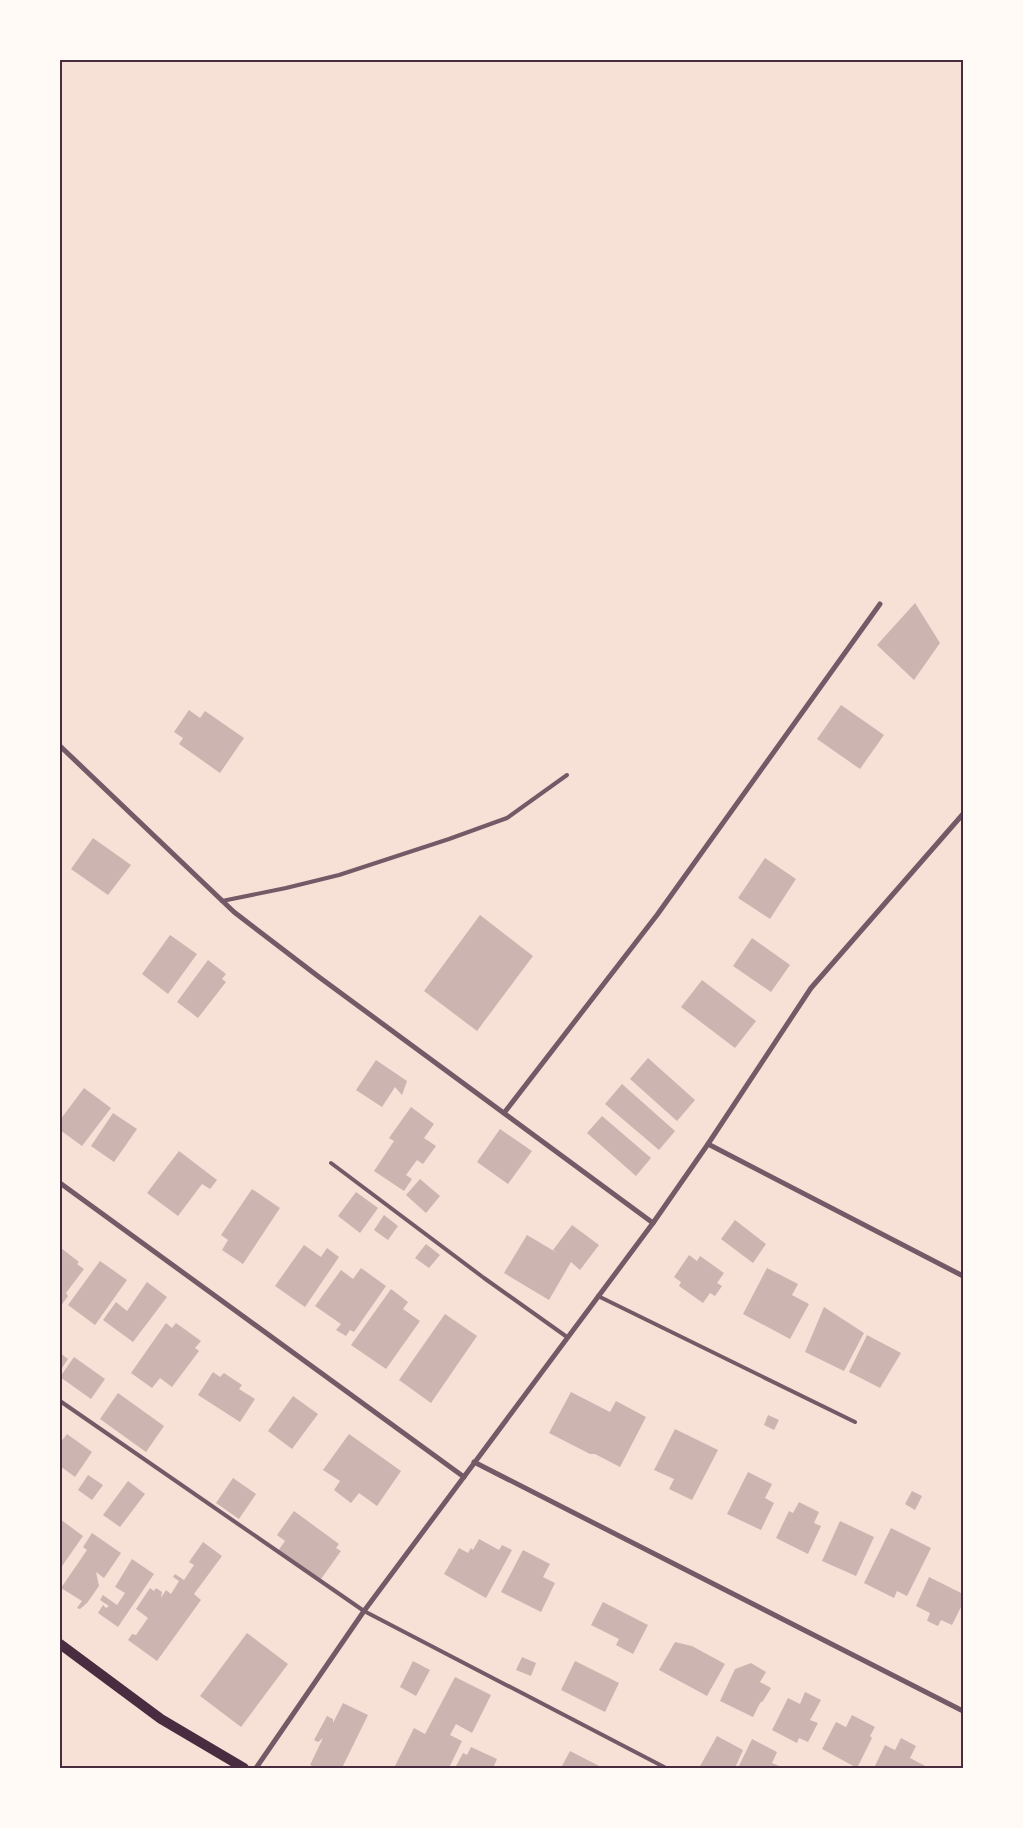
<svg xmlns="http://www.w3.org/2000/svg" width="1023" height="1828" font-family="Inter,sans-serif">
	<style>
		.building { fill: #ccb4b1 }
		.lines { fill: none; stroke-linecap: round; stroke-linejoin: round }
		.service { stroke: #755966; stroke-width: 4 }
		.minor { stroke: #755966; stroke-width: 5 }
		.secondary { stroke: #4a2c40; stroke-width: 10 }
		.neatline { fill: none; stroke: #4a2c40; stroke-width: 2 }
	</style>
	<rect width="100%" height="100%" fill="#f7e1d7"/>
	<g class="building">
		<polygon points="915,603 940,643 914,680 877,645"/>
		<polygon points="841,705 884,735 860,769 817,739"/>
		<polygon points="189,710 200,718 205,711 244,738 220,773 179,744 183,738 174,732"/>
		<polygon points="93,838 131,865 108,895 71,869"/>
		<polygon points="765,858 796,879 770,919 738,898"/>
		<polygon points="480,915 533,956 477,1031 424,991"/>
		<polygon points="170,935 197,954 168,994 142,974"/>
		<polygon points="752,938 790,965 771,992 733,966"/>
		<polygon points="208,960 226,974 222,979 226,982 198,1018 177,1002"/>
		<polygon points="702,980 756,1021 735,1048 681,1007"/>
		<polygon points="648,1058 695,1100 677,1121 630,1079"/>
		<polygon points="376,1060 407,1081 402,1095 395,1087 382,1107 356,1090"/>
		<polygon points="622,1084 675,1131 659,1150 605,1104"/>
		<polygon points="84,1088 111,1108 82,1146 60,1130 60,1120"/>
		<polygon points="411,1107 434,1124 424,1138 436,1146 423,1164 417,1160 406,1175 412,1179 404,1191 374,1171 394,1141 389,1138"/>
		<polygon points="113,1113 137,1129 114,1162 91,1146"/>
		<polygon points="602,1116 651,1158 636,1176 587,1133"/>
		<polygon points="500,1129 532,1151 508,1184 477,1162"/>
		<polygon points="179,1151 217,1180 210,1189 202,1184 178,1216 147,1193"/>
		<polygon points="420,1179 440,1196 426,1213 406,1195"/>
		<polygon points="252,1189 280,1208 243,1264 222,1250 228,1240 221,1235"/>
		<polygon points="356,1192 378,1208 360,1233 338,1216"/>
		<polygon points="384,1215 398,1226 388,1240 374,1230"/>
		<polygon points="735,1220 766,1244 753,1263 721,1239"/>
		<polygon points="572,1225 599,1245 580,1270 571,1262 549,1300 504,1273 527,1235 559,1254 553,1250"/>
		<polygon points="426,1244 440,1255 429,1268 415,1258"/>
		<polygon points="304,1245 321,1257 327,1248 339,1257 305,1307 275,1286"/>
		<polygon points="61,1248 79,1262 77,1264 84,1269 66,1293 68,1296 60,1307 60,1250"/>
		<polygon points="689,1255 697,1261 700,1256 724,1273 717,1283 722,1286 715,1296 710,1293 703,1303 679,1286 681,1282 674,1277"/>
		<polygon points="100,1261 127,1280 95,1325 68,1305"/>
		<polygon points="361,1268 386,1286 354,1332 350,1330 346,1336 336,1330 341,1324 315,1306 341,1270 353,1279"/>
		<polygon points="767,1268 798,1284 792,1295 809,1304 790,1339 743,1314"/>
		<polygon points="147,1282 167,1297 133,1342 103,1320 116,1302 127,1311"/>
		<polygon points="391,1289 408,1302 403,1309 420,1321 386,1369 351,1345"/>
		<polygon points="824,1307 864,1333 844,1371 805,1352"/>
		<polygon points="445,1314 477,1336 431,1403 399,1380"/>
		<polygon points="166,1323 172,1328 176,1323 201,1341 195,1348 199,1351 172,1387 160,1378 152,1388 131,1373"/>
		<polygon points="867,1335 901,1353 880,1388 849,1372"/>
		<polygon points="60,1353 68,1359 60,1371"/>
		<polygon points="74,1357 105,1379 91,1399 60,1377"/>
		<polygon points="213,1372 220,1377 224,1373 242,1385 239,1389 255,1399 240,1422 198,1395"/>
		<polygon points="571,1392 610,1412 616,1401 646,1417 620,1467 595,1454 590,1454 549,1433"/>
		<polygon points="118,1393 164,1426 146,1452 100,1419"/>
		<polygon points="293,1396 318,1414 292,1449 268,1431"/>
		<polygon points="768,1415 779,1420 774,1430 764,1425"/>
		<polygon points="675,1429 718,1450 692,1500 669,1489 674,1479 654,1470"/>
		<polygon points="67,1434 92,1452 75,1477 60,1466 60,1443"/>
		<polygon points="349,1434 401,1471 377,1506 359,1493 351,1503 334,1490 340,1481 323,1470"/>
		<polygon points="748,1472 772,1484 765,1498 774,1503 761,1530 727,1514"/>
		<polygon points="88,1475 103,1485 92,1500 78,1490"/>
		<polygon points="233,1478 256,1494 239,1519 216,1503"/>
		<polygon points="128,1481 145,1494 120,1527 103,1515"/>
		<polygon points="912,1491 922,1496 915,1510 905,1504"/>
		<polygon points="799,1502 819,1512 814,1523 821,1526 808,1554 776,1538 789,1511 793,1513"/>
		<polygon points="294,1511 339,1544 336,1548 341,1551 321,1579 315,1575 313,1576 278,1551 285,1541 277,1535"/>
		<polygon points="60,1519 83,1536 60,1569"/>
		<polygon points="840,1521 874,1537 856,1576 822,1561"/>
		<polygon points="891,1528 931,1548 907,1596 897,1591 894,1598 864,1583"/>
		<polygon points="92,1533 121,1553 104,1578 96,1572 99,1586 87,1603 80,1609 77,1608 82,1601 61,1588 87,1550 83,1547"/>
		<polygon points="479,1539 499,1550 502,1545 512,1550 486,1598 444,1574 459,1548 468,1553 471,1548 473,1550"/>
		<polygon points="203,1542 222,1556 194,1594 201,1600 157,1661 128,1640 132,1634 136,1635 148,1618 136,1609 150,1588 154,1591 156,1588 162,1592 161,1598 166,1590 171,1594 179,1581 173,1577 175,1574 184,1580 194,1565 189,1562"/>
		<polygon points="523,1550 550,1564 543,1577 555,1583 541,1612 501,1592"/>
		<polygon points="132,1559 154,1574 118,1627 98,1613 103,1605 106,1608 109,1606 100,1600 103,1595 117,1605 125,1593 115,1587"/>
		<polygon points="929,1577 963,1594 963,1603 952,1625 941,1620 938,1626 927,1621 930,1613 916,1606"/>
		<polygon points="603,1602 648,1625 633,1654 616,1645 619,1639 591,1625"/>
		<polygon points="247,1633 288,1664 241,1727 200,1696"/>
		<polygon points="675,1642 692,1646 725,1664 707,1696 659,1670"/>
		<polygon points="522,1657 536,1663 531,1676 516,1670"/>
		<polygon points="413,1661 430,1670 416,1696 400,1687"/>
		<polygon points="575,1661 619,1683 605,1712 561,1690"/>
		<polygon points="751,1663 766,1672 760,1682 771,1688 763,1701 760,1703 753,1717 720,1701 735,1669"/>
		<polygon points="455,1677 491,1695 472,1733 456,1724 450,1735 462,1741 449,1768 394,1768 414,1728 425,1734"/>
		<polygon points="805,1692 821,1700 810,1720 818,1723 808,1742 799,1738 797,1743 772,1730 788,1698 800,1704"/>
		<polygon points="343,1703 368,1715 342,1768 317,1768 310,1765 323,1738 318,1742 314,1740 327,1716 333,1719 333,1723"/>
		<polygon points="852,1715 875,1727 870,1736 872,1738 857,1768 822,1749 836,1722 846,1727"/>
		<polygon points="717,1736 743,1750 735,1768 699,1768"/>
		<polygon points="901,1738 916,1746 910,1758 929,1768 874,1768 885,1745 895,1750"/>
		<polygon points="752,1739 777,1752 772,1763 779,1766 778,1768 738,1768"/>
		<polygon points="471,1747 497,1759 493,1768 455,1768 463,1753 467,1755"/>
		<polygon points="570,1751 603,1768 561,1768"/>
	</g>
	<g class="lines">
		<g class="service">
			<polyline points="222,901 286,888 339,875 449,839 507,818 567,775"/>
			<polyline points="331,1163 484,1278 567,1337"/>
			<polyline points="598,1296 855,1422"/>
			<polyline points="60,1401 364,1611 666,1768"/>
		</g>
		<g class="minor">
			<polyline points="60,746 234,912 319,977 653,1223"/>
			<polyline points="504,1113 657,915 880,604"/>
			<polyline points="708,1144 963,1276"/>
			<polyline points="60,1183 464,1477"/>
			<polyline points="474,1462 963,1711"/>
			<polyline points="256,1768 364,1611 653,1223 708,1144 811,988 963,814"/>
		</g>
		<polyline class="secondary" points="60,1644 161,1719 244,1768"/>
	</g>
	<rect width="1023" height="1828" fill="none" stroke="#fffaf5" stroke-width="122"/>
	<rect x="61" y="61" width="901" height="1706" class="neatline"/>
</svg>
